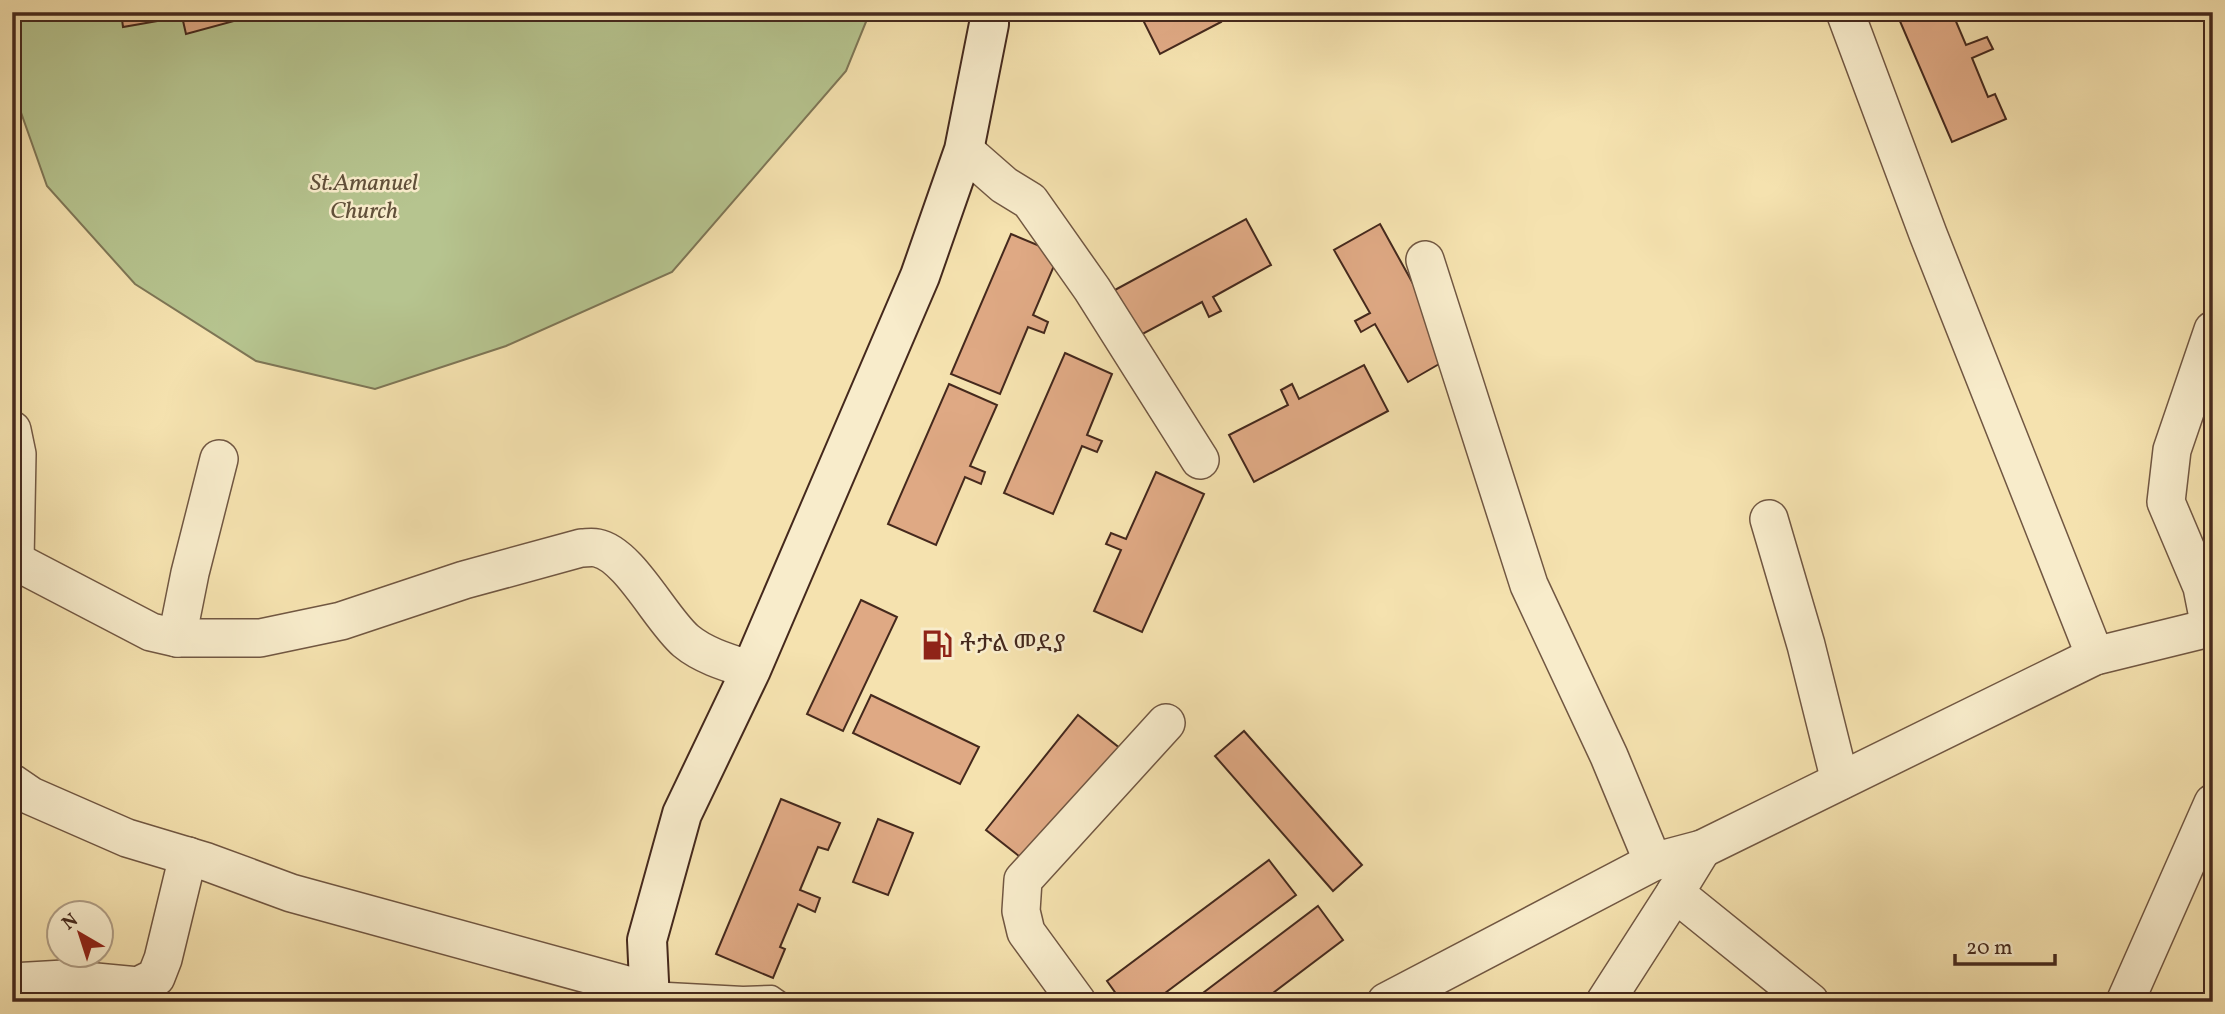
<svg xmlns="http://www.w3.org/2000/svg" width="2225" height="1014" font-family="Vollkorn,'Noto Serif Ethiopic',serif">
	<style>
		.green { fill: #b6c48f; stroke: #7e7656; stroke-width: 2 }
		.building { fill: #dfa984; stroke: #45291d; stroke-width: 2 }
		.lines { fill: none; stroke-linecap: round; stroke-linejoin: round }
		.service-casing { stroke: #715742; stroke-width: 21 }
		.minor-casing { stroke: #715742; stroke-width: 40 }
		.secondary-casing { stroke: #45291d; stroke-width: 42 }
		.service { stroke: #f8eccb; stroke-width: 18 }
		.minor { stroke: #f8eccb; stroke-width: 37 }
		.secondary { stroke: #f8eccb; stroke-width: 38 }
		.labels { text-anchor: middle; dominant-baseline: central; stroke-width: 5; stroke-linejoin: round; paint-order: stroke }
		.park-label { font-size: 24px; font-style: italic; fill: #61503a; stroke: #f8eccb }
		.poi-label { font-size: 24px; fill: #45291d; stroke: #f8eccb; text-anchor: start }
	</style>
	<rect width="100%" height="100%" fill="#f5e2af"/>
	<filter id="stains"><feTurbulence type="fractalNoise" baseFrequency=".00286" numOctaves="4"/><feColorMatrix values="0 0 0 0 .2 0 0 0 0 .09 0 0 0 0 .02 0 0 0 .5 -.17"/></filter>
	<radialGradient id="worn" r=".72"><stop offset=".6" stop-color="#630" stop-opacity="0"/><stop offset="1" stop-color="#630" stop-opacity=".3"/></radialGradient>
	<polygon class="green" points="12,12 870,12 846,71 672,272 506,346 375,389 256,361 135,284 47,186 12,87"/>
	<g class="building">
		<polygon points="121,12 174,12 175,18 123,27"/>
		<polygon points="181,12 267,12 186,34"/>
		<polygon points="1139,12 1216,12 1221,22 1160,54"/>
		<polygon points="1227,12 1242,12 1231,19"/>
		<polygon points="1896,12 1952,12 1966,45 1987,37 1993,49 1972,58 1988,97 1995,94 2006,119 1952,142"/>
		<polygon points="1246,219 1271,265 1213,297 1221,311 1209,317 1202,302 1137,337 1113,291"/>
		<polygon points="1380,224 1453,356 1408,382 1375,324 1361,332 1355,321 1370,313 1334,250"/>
		<polygon points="1011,234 1059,254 1033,315 1048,322 1044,333 1028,327 1000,394 951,374"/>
		<polygon points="1065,353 1112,374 1087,435 1102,441 1097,452 1082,446 1053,514 1004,493"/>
		<polygon points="1364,365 1388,411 1254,482 1229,435 1288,405 1281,390 1292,384 1299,399"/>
		<polygon points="949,384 997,405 970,466 985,472 981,484 965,477 936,545 888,524"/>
		<polygon points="1156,472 1204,494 1142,632 1094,611 1121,550 1106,544 1111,533 1126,539"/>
		<polygon points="861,600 897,617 843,731 807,714"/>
		<polygon points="871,695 979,747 960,784 853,733"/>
		<polygon points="1078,715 1121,749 1029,864 986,830"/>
		<polygon points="1244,731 1362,865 1333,891 1215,756"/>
		<polygon points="781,799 840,823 828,850 818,847 800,890 820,898 815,912 798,904 780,947 785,949 773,978 716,954"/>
		<polygon points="878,819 913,833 888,895 853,882"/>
		<polygon points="1269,860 1296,895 1153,1002 1122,1002 1107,981"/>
		<polygon points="1318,906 1343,940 1261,1002 1191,1002"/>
	</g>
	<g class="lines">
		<g class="service-casing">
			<polyline id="service" points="649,991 743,996 772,995 782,1002"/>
		</g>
		<g class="minor-casing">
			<g id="minor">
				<polyline points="1845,12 1928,234 2095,656"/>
				<polyline points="964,150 1004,185 1030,201 1092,289 1200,460"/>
				<polyline points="1425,260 1529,585 1609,756 1653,862"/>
				<polyline points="12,430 17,454 15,561 12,567"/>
				<polyline points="1769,519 1806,645 1840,781"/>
				<path d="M15,561L151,632L177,638H260L341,621L464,580L581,548C586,548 592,547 597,548C629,554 661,620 686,641C704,656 729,663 751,670"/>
				<polyline points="2210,627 2202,587 2166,502 2172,450 2213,330"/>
				<polyline points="177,638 190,573 219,459"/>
				<polyline points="12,783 31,796 127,838 207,862 291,893 649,991"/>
				<polyline points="1702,849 1675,893 1810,1002"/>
				<polyline points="12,982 64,979 138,986 156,977 163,959 188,856"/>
				<polyline points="1077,1002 1026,932 1021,911 1023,880 1166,723"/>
				<polyline points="1386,1002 1653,862 1702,849 2095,656 2213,627"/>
				<polyline points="1605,1002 1675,893"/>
				<polyline points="2125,1002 2213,803"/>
			</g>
		</g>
		<g class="secondary-casing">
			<polyline id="secondary" points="650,1002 647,940 682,814 751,670 920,276 964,150 989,24 989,12"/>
		</g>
		<use href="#service" class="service"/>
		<use href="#minor" class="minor"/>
		<use href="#secondary" class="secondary"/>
	</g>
	<defs>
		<g id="fuel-bare" transform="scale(2.415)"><path d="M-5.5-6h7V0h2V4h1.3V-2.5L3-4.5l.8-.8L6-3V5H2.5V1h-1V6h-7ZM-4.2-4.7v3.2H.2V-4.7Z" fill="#8f2418" stroke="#f8eccb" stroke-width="2.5" paint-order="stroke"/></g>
	</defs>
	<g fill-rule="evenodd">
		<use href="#fuel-bare" x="937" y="645"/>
	</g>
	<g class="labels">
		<g class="park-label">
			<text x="364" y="184">St.Amanuel<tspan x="364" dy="28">Church</tspan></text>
		</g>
		<g class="poi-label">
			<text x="960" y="645">ቶታል መደያ</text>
		</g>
	</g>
	<rect width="2225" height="1014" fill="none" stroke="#f5e2af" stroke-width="42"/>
	<rect x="14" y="14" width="2197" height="986" fill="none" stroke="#45291d" stroke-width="3.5"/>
	<rect x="21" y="21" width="2183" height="972" fill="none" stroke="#45291d" stroke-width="2"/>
	<g transform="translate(80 934) rotate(321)"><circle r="33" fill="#f8eccb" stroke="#b09e85" stroke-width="2"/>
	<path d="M0-5L12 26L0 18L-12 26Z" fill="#8f2418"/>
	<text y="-10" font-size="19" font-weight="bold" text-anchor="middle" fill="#45291d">N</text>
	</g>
	<path d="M1955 954v10h100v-10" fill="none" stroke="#45291d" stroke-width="3.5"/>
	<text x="1966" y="954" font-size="21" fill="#45291d" stroke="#f8eccb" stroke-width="5" paint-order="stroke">20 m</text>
	<rect width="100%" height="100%" filter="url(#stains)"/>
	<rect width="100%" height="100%" fill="url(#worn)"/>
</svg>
